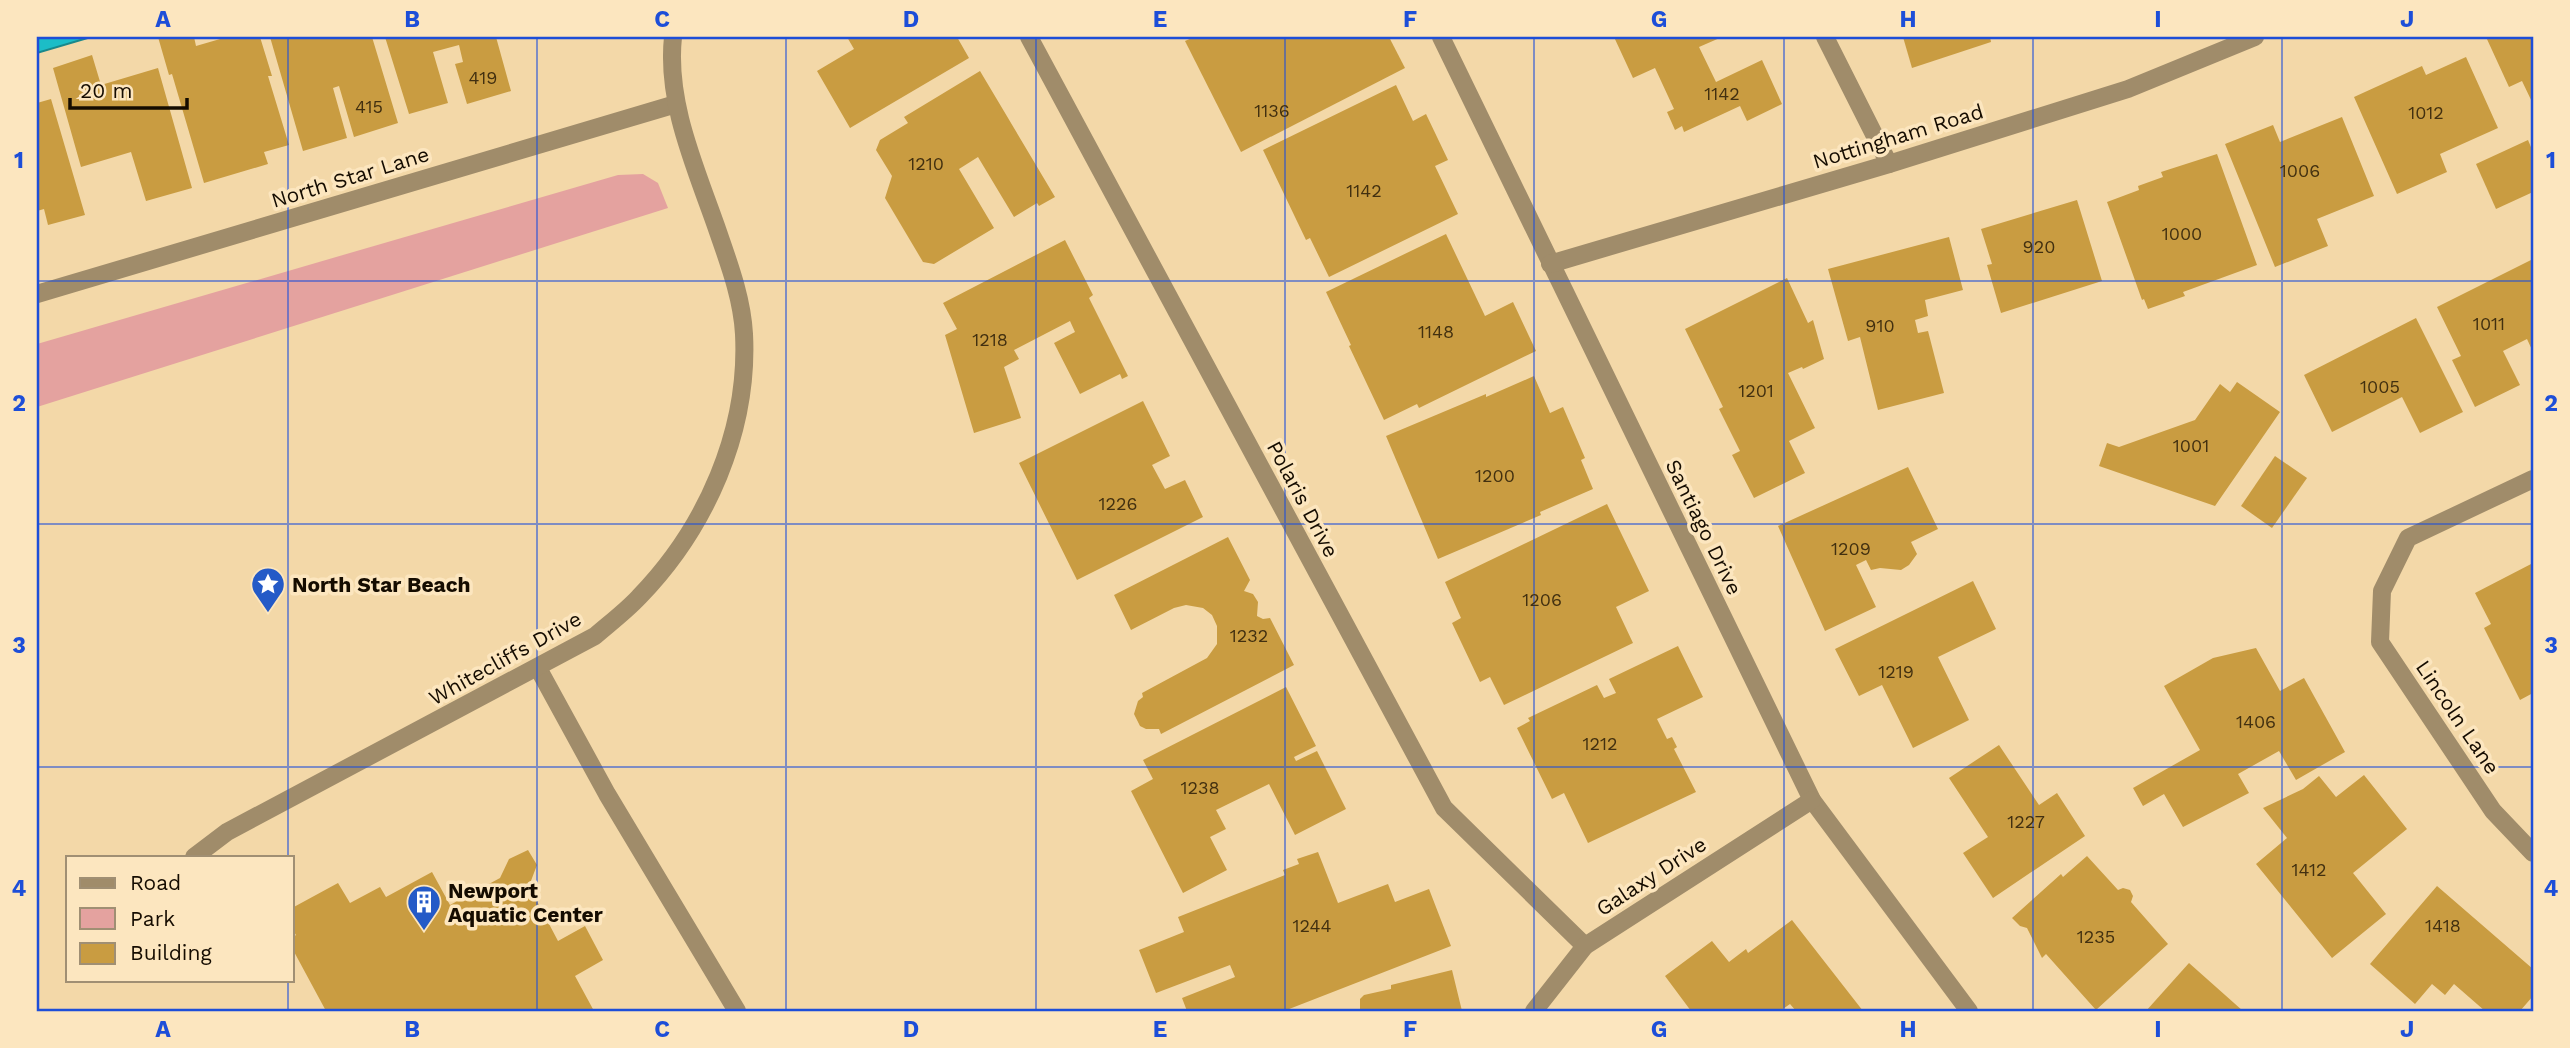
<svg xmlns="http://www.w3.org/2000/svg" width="2570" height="1048" font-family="'Work Sans',sans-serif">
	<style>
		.green { fill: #e4a29f }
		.water { fill: #1cbdc7; stroke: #1a888b; stroke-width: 2 }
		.building { fill: #c99c41 }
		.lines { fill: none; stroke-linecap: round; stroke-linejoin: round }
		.minor { stroke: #a08c6a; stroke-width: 18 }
		.grid { fill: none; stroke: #1d4ed8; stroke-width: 2; stroke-opacity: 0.55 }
		.labels { text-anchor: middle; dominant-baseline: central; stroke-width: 7; stroke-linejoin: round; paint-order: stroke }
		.number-label { font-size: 18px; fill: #423010 }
		.street-label { font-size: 21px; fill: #150c00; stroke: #fce6bf }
		.poi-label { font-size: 21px; font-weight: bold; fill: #150c00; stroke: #fce6bf; text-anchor: start }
		.neatline { fill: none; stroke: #1d4ed8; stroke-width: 2.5 }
		.grid-label { font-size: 23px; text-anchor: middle; font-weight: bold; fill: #1d4ed8 }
	</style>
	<rect width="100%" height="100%" fill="#f3d8a8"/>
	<polygon class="green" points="643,174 658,183 668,208 37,407 37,344 618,175"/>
	<polygon class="water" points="37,37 91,37 37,53"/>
	<g class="building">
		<polygon points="158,37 194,37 196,46 227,37 260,37 272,76 268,76 289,145 264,152 268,164 204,183 172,74 169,75"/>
		<polygon points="270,37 372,37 398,123 354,137 339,86 333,88 347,138 303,151"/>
		<polygon points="385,37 496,37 511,91 467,104 455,64 463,62 459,45 433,52 448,103 409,114"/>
		<polygon points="847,37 957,37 969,58 850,128 817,71 854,49"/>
		<polygon points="1194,37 1389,37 1405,68 1241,152 1185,41"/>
		<polygon points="1614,37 1722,37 1699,47 1716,82 1762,60 1782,104 1747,121 1740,106 1684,132 1682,126 1675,130 1667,112 1674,109 1655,68 1633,78"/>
		<polygon points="1903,37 1990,37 1991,42 1912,68"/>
		<polygon points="2486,37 2533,37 2533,104 2522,81 2509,87"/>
		<polygon points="92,55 101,85 158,68 192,188 146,201 131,152 81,167 53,68"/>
		<polygon points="2466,57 2498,128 2440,154 2447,172 2397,194 2354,97 2422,66 2426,75"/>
		<polygon points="980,71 1055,197 1039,206 1037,203 1014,217 978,157 959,169 994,228 934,264 923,262 885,198 892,176 876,150 880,140 908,123 904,117"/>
		<polygon points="1396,85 1413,121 1426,114 1448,160 1435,166 1458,214 1329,277 1310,238 1306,240 1263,150"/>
		<polygon points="51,99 85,215 48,225 44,209 37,211 37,103"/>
		<polygon points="2342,117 2374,196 2317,219 2328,246 2275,267 2225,144 2273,125 2280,142"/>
		<polygon points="2528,140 2533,152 2533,192 2496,209 2476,164"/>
		<polygon points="2217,154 2257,265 2183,292 2185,296 2148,309 2144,299 2142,300 2107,202 2139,190 2138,186 2163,177 2161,172"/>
		<polygon points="2077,200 2102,281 2001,313 1987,265 1992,264 1981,229"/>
		<polygon points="1446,234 1485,316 1513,302 1536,351 1419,408 1417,404 1384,420 1349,346 1351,345 1326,292"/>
		<polygon points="1949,237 1963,290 1925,300 1928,316 1915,320 1918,333 1928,331 1944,393 1878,410 1860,337 1848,341 1828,269"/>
		<polygon points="1065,240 1093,295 1089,298 1128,376 1122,379 1120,374 1080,394 1054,343 1075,332 1070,321 1014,350 1019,359 1004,367 1021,418 974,433 945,335 957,329 943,303"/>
		<polygon points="2533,259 2533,352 2527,339 2503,351 2520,385 2475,407 2452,360 2461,356 2437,307"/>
		<polygon points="1787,278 1808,323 1813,320 1824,359 1803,369 1802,367 1788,373 1815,428 1789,441 1805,473 1754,498 1732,455 1740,451 1719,409 1723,407 1685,329"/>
		<polygon points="2416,318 2463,412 2420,433 2402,397 2332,432 2304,375"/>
		<polygon points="1534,376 1550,413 1563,407 1585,458 1581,460 1593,489 1540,512 1541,515 1438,559 1386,436 1486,394 1486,397"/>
		<polygon points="2237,382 2280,412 2215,506 2099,466 2107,443 2119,447 2195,420 2220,384 2230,392"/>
		<polygon points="1143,401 1170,456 1152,465 1165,489 1185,480 1203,517 1077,580 1019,463"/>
		<polygon points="2275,456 2307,478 2272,528 2241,506"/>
		<polygon points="1908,467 1938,529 1911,542 1917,554 1909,565 1901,570 1880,568 1871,570 1866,560 1856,565 1876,607 1825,631 1778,526"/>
		<polygon points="1607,504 1649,591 1616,607 1633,643 1504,705 1490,677 1480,682 1452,623 1461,618 1445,582"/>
		<polygon points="1228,537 1250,580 1244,591 1253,594 1258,602 1257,616 1263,619 1270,618 1294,665 1161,734 1159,729 1146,729 1140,726 1134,714 1138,701 1143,697 1142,693 1207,658 1217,644 1217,626 1212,615 1203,608 1186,605 1174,608 1131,630 1114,595"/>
		<polygon points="2533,563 2533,693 2520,700 2484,628 2491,624 2475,593"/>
		<polygon points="1973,581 1996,629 1938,657 1969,720 1913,748 1882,685 1859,696 1835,649"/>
		<polygon points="1678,646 1703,697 1657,719 1667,739 1672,737 1677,747 1674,749 1696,792 1588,843 1564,793 1552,799 1517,728 1530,721 1528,718 1597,685 1604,698 1616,693 1609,679"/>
		<polygon points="2256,648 2280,691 2304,678 2345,752 2296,780 2279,751 2238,774 2249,793 2183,827 2164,794 2143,806 2133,788 2200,750 2164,686 2213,658"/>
		<polygon points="1286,687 1316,746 1294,757 1296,761 1317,751 1346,809 1295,835 1269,784 1216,810 1226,829 1210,837 1227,870 1183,893 1131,791 1153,779 1143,760"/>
		<polygon points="1999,745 2039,805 2057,793 2085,836 1993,898 1963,853 1988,837 1949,778"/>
		<polygon points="2364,775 2407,829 2353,873 2386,914 2332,958 2256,864 2287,838 2263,808 2303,789 2319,776 2336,797"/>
		<polygon points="528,850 537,865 529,886 558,941 585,926 603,960 575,976 594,1011 326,1011 292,948 292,938 296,935 292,929 292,908 338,883 350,903 380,887 386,897 432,872 450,905 500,878 509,859"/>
		<polygon points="1318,852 1338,903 1388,884 1395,902 1429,889 1451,946 1284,1011 1187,1011 1182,998 1235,977 1230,965 1156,993 1139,950 1184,932 1178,917 1285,875 1283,870 1299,864 1297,859"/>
		<polygon points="2087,856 2118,890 2123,888 2130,890 2133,896 2131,902 2168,944 2096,1010 2046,954 2042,958 2027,928 2020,926 2012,918 2061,874 2063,877"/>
		<polygon points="2437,886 2533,969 2533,996 2520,1011 2485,1011 2454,984 2445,995 2432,984 2415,1004 2370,964"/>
		<polygon points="1792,920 1863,1011 1796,1011 1790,1004 1780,1011 1691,1011 1665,976 1712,941 1729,962 1746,949 1748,953"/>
		<polygon points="2189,963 2243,1011 2146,1011"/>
		<polygon points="1452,970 1462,1011 1360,1011 1360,999 1364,995 1391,989 1391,985"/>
	</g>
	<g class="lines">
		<g class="minor">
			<polyline points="1029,37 1444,808 1585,946"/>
			<polyline points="1441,37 1812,800 1969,1011"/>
			<polyline points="1825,37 1889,164"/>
			<polyline points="1550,264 1889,164 2128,89 2255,37"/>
			<polyline points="37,294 676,104"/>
			<polyline points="2533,479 2408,538 2382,591 2380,642 2493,811 2533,853"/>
			<polyline points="538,668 607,794 737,1011"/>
			<path d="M194,857L227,832L595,636C610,623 626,611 639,597C706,528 749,431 744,334C742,297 728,261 716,226C695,166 666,102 673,37"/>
			<polyline points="1534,1011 1585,946 1812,800"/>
		</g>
	</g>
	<path class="grid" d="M288,37V857M537,37V1011M786,37V1011M1036,37V1011M1285,37V1011M1534,37V1011M1784,37V1011M2033,37V1011M2282,37V1011M37,281H2533M37,524H2533M37,767H2533M288,980V1011"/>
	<defs>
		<g id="sight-pin" transform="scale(1.75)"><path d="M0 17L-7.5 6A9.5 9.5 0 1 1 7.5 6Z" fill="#245ac7" stroke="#fce6bf"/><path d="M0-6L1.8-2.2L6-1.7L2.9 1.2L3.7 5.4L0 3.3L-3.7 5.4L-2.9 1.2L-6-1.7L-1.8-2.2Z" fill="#fff"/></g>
		<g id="building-pin" transform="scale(1.75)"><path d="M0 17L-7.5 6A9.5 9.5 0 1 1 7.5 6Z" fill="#245ac7" stroke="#fce6bf"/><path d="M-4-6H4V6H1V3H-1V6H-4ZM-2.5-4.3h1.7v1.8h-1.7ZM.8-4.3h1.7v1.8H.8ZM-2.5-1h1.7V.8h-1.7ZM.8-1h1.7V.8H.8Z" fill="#fff"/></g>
	</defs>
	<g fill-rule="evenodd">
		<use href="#sight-pin" x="268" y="584"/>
		<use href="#building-pin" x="424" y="902"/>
	</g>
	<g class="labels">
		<g class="number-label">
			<text x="483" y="77">419</text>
			<text x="1722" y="93">1142</text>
			<text x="369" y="106">415</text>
			<text x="1272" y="110">1136</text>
			<text x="2426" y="112">1012</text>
			<text x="926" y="163">1210</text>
			<text x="2300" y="170">1006</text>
			<text x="1364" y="190">1142</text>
			<text x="2182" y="233">1000</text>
			<text x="2039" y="246">920</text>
			<text x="2489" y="323">1011</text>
			<text x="1880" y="325">910</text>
			<text x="1436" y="331">1148</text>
			<text x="990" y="339">1218</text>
			<text x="2380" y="386">1005</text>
			<text x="1756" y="390">1201</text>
			<text x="2191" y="445">1001</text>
			<text x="1495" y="475">1200</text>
			<text x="1118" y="503">1226</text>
			<text x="1851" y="548">1209</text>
			<text x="1542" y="599">1206</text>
			<text x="1249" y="635">1232</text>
			<text x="1896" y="671">1219</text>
			<text x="2256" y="721">1406</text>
			<text x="1600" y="743">1212</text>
			<text x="1200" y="787">1238</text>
			<text x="2026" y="821">1227</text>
			<text x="2309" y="869">1412</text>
			<text x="1312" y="925">1244</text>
			<text x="2443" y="925">1418</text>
			<text x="2096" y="936">1235</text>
		</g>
		<g class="street-label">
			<text transform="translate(1898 136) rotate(-17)">Nottingham Road</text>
			<text transform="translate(350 177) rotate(-17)">North Star Lane</text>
			<text transform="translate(1303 499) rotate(62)">Polaris Drive</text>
			<text transform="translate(1704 527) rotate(64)">Santiago Drive</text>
			<text transform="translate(505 658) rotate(-29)">Whitecliffs Drive</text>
			<text transform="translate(2458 717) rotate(56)">Lincoln Lane</text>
			<text transform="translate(1651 876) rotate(-33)">Galaxy Drive</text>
		</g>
		<g class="poi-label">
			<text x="292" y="584">North Star Beach</text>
			<text x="448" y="890">Newport<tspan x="448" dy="24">Aquatic Center</tspan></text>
		</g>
	</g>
	<rect width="2570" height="1048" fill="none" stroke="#fce6bf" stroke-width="77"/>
	<rect x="66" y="856" width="228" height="126" fill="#fce6bf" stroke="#a08f73" stroke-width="2"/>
	<rect x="80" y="878" width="35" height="10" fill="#a08c6a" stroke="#a08f73" stroke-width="2"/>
	<text x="130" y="890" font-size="21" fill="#150c00">Road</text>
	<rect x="80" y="908" width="35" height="21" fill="#e4a29f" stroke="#a08f73" stroke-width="2"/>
	<text x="130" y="926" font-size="21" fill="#150c00">Park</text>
	<rect x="80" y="943" width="35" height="21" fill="#c99c41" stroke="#a08f73" stroke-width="2"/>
	<text x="130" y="960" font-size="21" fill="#150c00">Building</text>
	<path d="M70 98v10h117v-10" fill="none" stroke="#150c00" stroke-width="3.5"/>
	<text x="80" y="98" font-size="21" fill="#150c00" stroke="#fce6bf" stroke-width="5" paint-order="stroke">20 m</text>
	<rect x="38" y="38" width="2494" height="972" class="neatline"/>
	<g class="grid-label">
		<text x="163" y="27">A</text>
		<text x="412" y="27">B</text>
		<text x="662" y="27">C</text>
		<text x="911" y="27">D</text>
		<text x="1160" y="27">E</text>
		<text x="1410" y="27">F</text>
		<text x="1659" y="27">G</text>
		<text x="1908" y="27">H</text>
		<text x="2158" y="27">I</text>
		<text x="2407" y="27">J</text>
		<text x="19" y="168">1</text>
		<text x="2551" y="168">1</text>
		<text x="19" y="411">2</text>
		<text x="2551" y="411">2</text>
		<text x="19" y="653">3</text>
		<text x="2551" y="653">3</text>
		<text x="19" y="896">4</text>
		<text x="2551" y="896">4</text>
		<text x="163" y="1037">A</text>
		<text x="412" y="1037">B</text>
		<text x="662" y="1037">C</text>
		<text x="911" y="1037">D</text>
		<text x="1160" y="1037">E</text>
		<text x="1410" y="1037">F</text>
		<text x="1659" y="1037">G</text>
		<text x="1908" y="1037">H</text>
		<text x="2158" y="1037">I</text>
		<text x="2407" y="1037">J</text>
	</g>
</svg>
